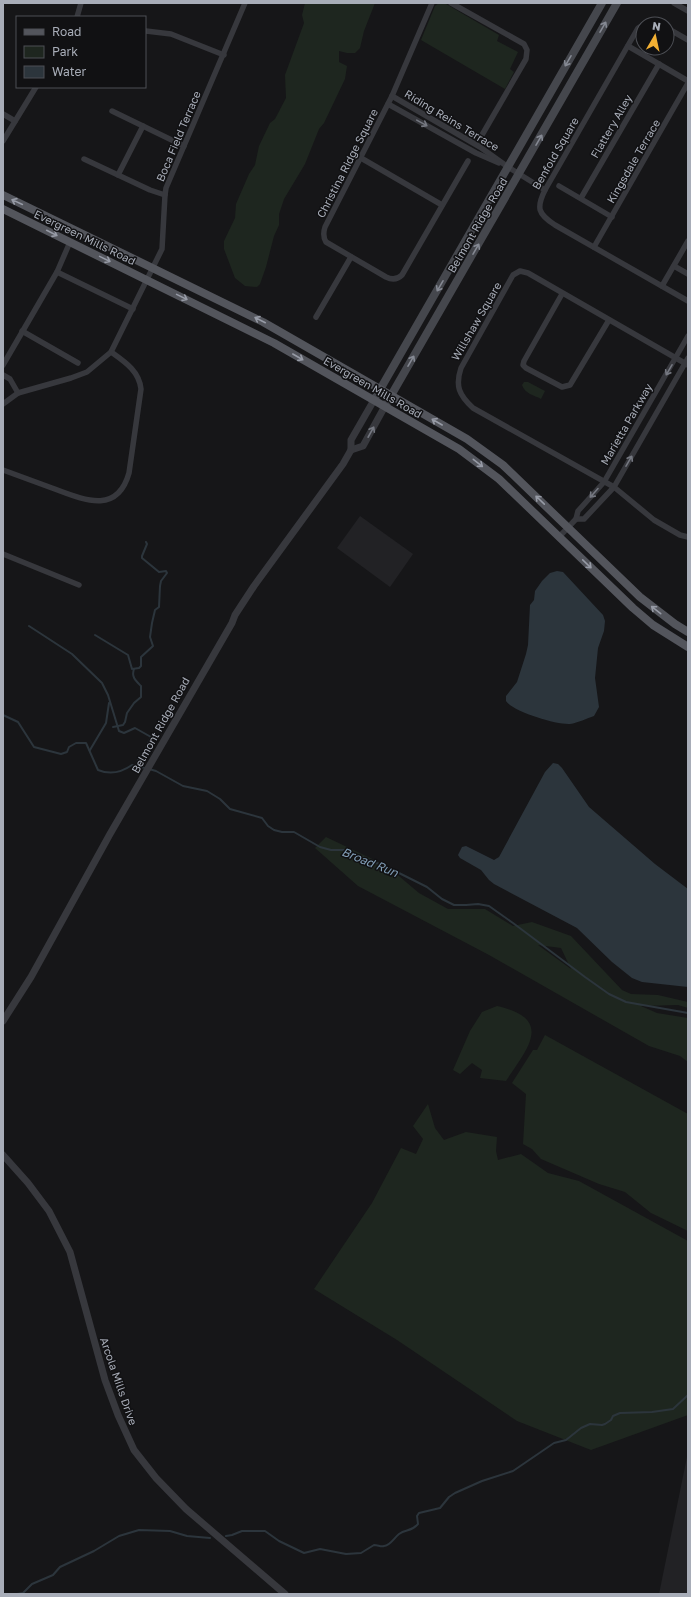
<svg xmlns="http://www.w3.org/2000/svg" width="691" height="1597" font-family="'Golos Text',sans-serif">
	<style>
		.built { fill: #222225 }
		.green { fill: #1e261f; fill-rule: evenodd }
		.water { fill: #2c353c }
		.lines { fill: none; stroke-linecap: round; stroke-linejoin: round }
		.stream { stroke: #2c353c; stroke-width: 2 }
		.minor { stroke: #37383d; stroke-width: 5.5 }
		.tertiary { stroke: #37383d; stroke-width: 7 }
		.secondary { stroke: #45474d; stroke-width: 8 }
		.primary { stroke: #53555c; stroke-width: 8 }
		.oneway { stroke: #858993 }
		.oneway2 { stroke: #757881 }
		.oneway3 { stroke: #979ba6 }
		.labels { text-anchor: middle; dominant-baseline: central; stroke-width: 3; stroke-linejoin: round; paint-order: stroke }
		.street-label { font-size: 11px; fill: #a8adb8; stroke: #111113 }
		.water-label { font-size: 12px; font-style: italic; fill: #7f9bb3; stroke: #111113 }
	</style>
	<rect width="100%" height="100%" fill="#161618"/>
	<g class="built">
		<polygon points="360,516 413,554 390,587 337,548"/>
		<polygon points="688,1452 688,1594 659,1594"/>
	</g>
	<g class="green">
		<polygon points="305,3 375,3 364,31 360,48 355,53 347,53 339,51 339,62 347,66 345,79 324,123 319,129 305,164 284,199 279,214 279,225 274,236 266,267 260,284 257,287 245,286 235,278 224,249 224,241 235,218 236,204 249,174 255,165 259,146 270,123 275,119 286,98 285,75 304,23 302,15"/>
		<polygon points="439,3 446,4 499,35 497,41 518,52 510,69 514,72 505,89 421,40 435,6"/>
		<path d="M524,382H528L545,391L541,399C534,395 525,394 522,385Z"/>
		<path d="M326,837L387,866L419,893L448,909H485L513,926L532,922L571,936L622,990L631,994L658,995L688,1002V1008L678,1005L641,1006L657,1013L688,1018V1062L680,1056L649,1046L489,955L358,886L315,848ZM538,945L561,948L571,969Z"/>
		<path d="M497,1006C555,1019 527,1049 506,1081L480,1078L482,1070L472,1063L460,1074L453,1070L470,1031L482,1012Z"/>
		<polygon points="545,1035 688,1114 688,1231 651,1213 625,1192 599,1184 541,1159 532,1149 523,1144 526,1094 512,1083 533,1050 537,1050"/>
		<polygon points="428,1104 435,1128 444,1140 466,1132 497,1137 496,1151 498,1160 521,1154 548,1173 579,1181 688,1241 688,1415 591,1450 517,1421 397,1340 314,1289 372,1203 401,1148 416,1154 423,1139 413,1126"/>
	</g>
	<g class="water">
		<path d="M557,571L563,572L603,615L605,621L604,631L598,648L595,678L599,707L594,716C587,718 578,723 570,724C557,725 513,712 506,701V696L517,682L526,654L528,645L530,605L534,600L535,591L542,581L550,573Z"/>
		<polygon points="553,763 558,764 562,768 589,807 655,864 688,889 688,987 642,982 632,978 612,962 577,928 494,884 489,880 481,870 460,858 458,855 462,847 466,846 494,860 499,857 545,772"/>
	</g>
	<g class="lines">
		<g class="stream">
			<polyline points="29,626 72,654 102,683 108,695 119,731 124,733 135,728 151,737 143,755 138,760 137,766"/>
			<polyline points="95,635 128,655 132,669 139,668 141,666 141,657 153,646 150,637 152,623 155,610 159,607 160,586 161,581 167,573 166,571 159,572 142,558 142,556 147,544 146,542"/>
			<path d="M3,715L18,722L34,747L61,754L67,752L69,747L76,743H86L98,770C110,775 122,772 132,765L145,768"/>
			<path d="M113,727L123,725L125,722L127,713L134,703L141,697V686C136,681 131,677 134,669"/>
			<polyline points="90,750 106,723 109,703"/>
			<polyline points="149,769 156,771 183,786 207,791 220,799 230,809 262,818 268,826 274,830 282,832 294,832 320,847 331,850 345,850 391,869 427,887 442,899 454,905 466,905 478,904 489,906 513,923 585,977 609,994 626,1002 688,1013"/>
			<path d="M226,1536L232,1535L242,1531H265L279,1541L304,1553L320,1549L346,1554L361,1553L374,1545C378,1545 381,1547 384,1546C390,1546 394,1538 399,1534C406,1529 411,1532 418,1524L417,1516L419,1513L440,1508L449,1497L455,1493L482,1481L513,1471L554,1443L566,1440L581,1428L590,1424L602,1425L605,1424L611,1420L613,1416L620,1413L652,1412L673,1409L688,1395"/>
			<polyline points="17,1594 23,1593 32,1584 53,1575 60,1567 94,1551 119,1536 139,1530 170,1531 187,1536 210,1538"/>
		</g>
		<g class="minor">
			<path d="M432,3L392,96L325,227C323,233 323,237 326,242L386,277C392,280 397,280 402,275L468,161"/>
			<polyline points="451,3 524,44 527,50 526,59 482,135"/>
			<polyline points="674,3 688,11"/>
			<polyline points="77,17 81,3"/>
			<polyline points="644,24 654,22 660,24"/>
			<path d="M643,25L638,28L545,190C536,208 538,214 555,225L688,301"/>
			<polyline points="667,28 688,40"/>
			<polyline points="146,31 171,34 224,55"/>
			<polyline points="628,46 688,81"/>
			<polyline points="392,96 480,147 508,167 545,190"/>
			<polyline points="388,104 476,153 499,163"/>
			<polyline points="112,111 184,146"/>
			<polyline points="3,114 15,121"/>
			<polyline points="3,141 36,87"/>
			<polyline points="361,158 442,205"/>
			<polyline points="84,159 150,190 165,195"/>
			<polyline points="118,175 143,126"/>
			<polyline points="559,186 612,217"/>
			<polyline points="581,198 659,64"/>
			<polyline points="594,247 688,83"/>
			<polyline points="674,266 688,274"/>
			<polyline points="57,272 133,309"/>
			<polyline points="662,286 688,241"/>
			<polyline points="562,294 524,361 523,365 526,368 562,387 570,385 609,320"/>
			<polyline points="316,317 351,257"/>
			<polyline points="22,331 78,363"/>
			<polyline points="3,365 57,272 70,242"/>
			<path d="M688,365L528,273L520,271L513,275L461,368C455,386 459,395 473,408L614,487L654,520L680,535L688,537"/>
			<polyline points="3,375 10,379 18,393"/>
			<polyline points="3,404 18,393 71,378 87,372 111,352 162,249 165,195 166,188 245,3"/>
			<path d="M3,470C19,476 36,482 52,488C82,499 117,516 129,473L141,389C139,371 125,362 111,352"/>
			<polyline points="576,519 584,519 614,487 688,358"/>
			<polyline points="559,537 576,519 578,511 604,482 688,336"/>
			<polyline points="3,554 79,585"/>
		</g>
		<g class="tertiary">
			<polyline points="351,450 363,446 385,406"/>
			<polyline points="3,1021 31,977 110,834 232,623 235,615 254,586 343,464 351,450 351,440 374,400"/>
			<polyline points="3,1155 28,1183 49,1211 70,1252 105,1380 118,1415 134,1450 156,1478 186,1509 285,1594"/>
		</g>
		<g class="secondary">
			<polyline points="374,400 602,3"/>
			<polyline points="385,406 617,3"/>
		</g>
		<g class="primary">
			<polyline points="3,195 263,322 467,439 503,465 640,597 675,624 688,632"/>
			<polyline points="3,209 274,343 459,449 499,479 633,608 653,625 688,647"/>
		</g>
	</g>
	<defs><path id="oneway-shaft" d="M-6 0H5M1.5-3L5.5 0L1.5 3" fill="none" stroke-width="1.6" stroke-linecap="round" stroke-linejoin="round"/></defs>
	<g class="oneway">
		<use href="#oneway-shaft" transform="translate(603 27) rotate(-60)"/>
		<use href="#oneway-shaft" transform="translate(568 61) rotate(120)"/>
		<use href="#oneway-shaft" transform="translate(539 140) rotate(-60)"/>
		<use href="#oneway-shaft" transform="translate(476 249) rotate(-60)"/>
		<use href="#oneway-shaft" transform="translate(440 286) rotate(120)"/>
		<use href="#oneway-shaft" transform="translate(411 361) rotate(-60)"/>
	</g>
	<g class="oneway2">
		<use href="#oneway-shaft" transform="translate(422 123) rotate(29)"/>
		<use href="#oneway-shaft" transform="translate(669 370) rotate(120)"/>
		<use href="#oneway-shaft" transform="translate(371 432) rotate(-61)"/>
		<use href="#oneway-shaft" transform="translate(629 461) rotate(-60)"/>
		<use href="#oneway-shaft" transform="translate(594 493) rotate(132)"/>
	</g>
	<g class="oneway3">
		<use href="#oneway-shaft" transform="translate(17 202) rotate(-155)"/>
		<use href="#oneway-shaft" transform="translate(52 233) rotate(27)"/>
		<use href="#oneway-shaft" transform="translate(105 259) rotate(26)"/>
		<use href="#oneway-shaft" transform="translate(182 297) rotate(26)"/>
		<use href="#oneway-shaft" transform="translate(260 320) rotate(-153)"/>
		<use href="#oneway-shaft" transform="translate(298 357) rotate(30)"/>
		<use href="#oneway-shaft" transform="translate(437 422) rotate(-150)"/>
		<use href="#oneway-shaft" transform="translate(478 463) rotate(38)"/>
		<use href="#oneway-shaft" transform="translate(540 500) rotate(-136)"/>
		<use href="#oneway-shaft" transform="translate(587 564) rotate(44)"/>
		<use href="#oneway-shaft" transform="translate(656 610) rotate(-142)"/>
	</g>
	<g class="labels">
		<g class="street-label">
			<text transform="translate(452 120) rotate(31)">Riding Reins Terrace</text>
			<text transform="translate(611 126) rotate(-60)">Flattery Alley</text>
			<text transform="translate(178 136) rotate(-67)">Boca Field Terrace</text>
			<text transform="translate(555 153) rotate(-60)">Benfold Square</text>
			<text transform="translate(633 161) rotate(-60)">Kingsdale Terrace</text>
			<text transform="translate(347 163) rotate(-63)">Christina Ridge Square</text>
			<text transform="translate(477 225) rotate(-60)">Belmont Ridge Road</text>
			<text transform="translate(85 237) rotate(26)">Evergreen Mills Road</text>
			<text transform="translate(476 321) rotate(-60)">Willshaw Square</text>
			<text transform="translate(373 387) rotate(30)">Evergreen Mills Road</text>
			<text transform="translate(626 424) rotate(-60)">Marietta Parkway</text>
			<text transform="translate(160 725) rotate(-61)">Belmont Ridge Road</text>
			<text transform="translate(119 1381) rotate(71)">Arcola Mills Drive</text>
		</g>
		<g class="water-label">
			<text transform="translate(370 862) rotate(22)">Broad Run</text>
		</g>
	</g>
	<rect width="691" height="1597" fill="none" stroke="#a8adb8" stroke-width="8"/>
	<rect x="16" y="16" width="130" height="72" fill="#111113" stroke="#4d4f55"/>
	<rect x="24" y="29" width="20" height="6" fill="#53555c" stroke="#4d4f55"/>
	<text x="52" y="36" font-size="12" fill="#a8adb8">Road</text>
	<rect x="24" y="46" width="20" height="12" fill="#1e261f" stroke="#4d4f55"/>
	<text x="52" y="56" font-size="12" fill="#a8adb8">Park</text>
	<rect x="24" y="66" width="20" height="12" fill="#2c353c" stroke="#4d4f55"/>
	<text x="52" y="76" font-size="12" fill="#a8adb8">Water</text>
	<g transform="translate(655 36) rotate(9)"><circle r="19" fill="#111113" stroke="#4d4f55"/>
	<path d="M0-3L7 15L0 10L-7 15Z" fill="#f3b033"/>
	<text y="-6" font-size="11" font-weight="bold" text-anchor="middle" fill="#a8adb8">N</text>
	</g>
</svg>
